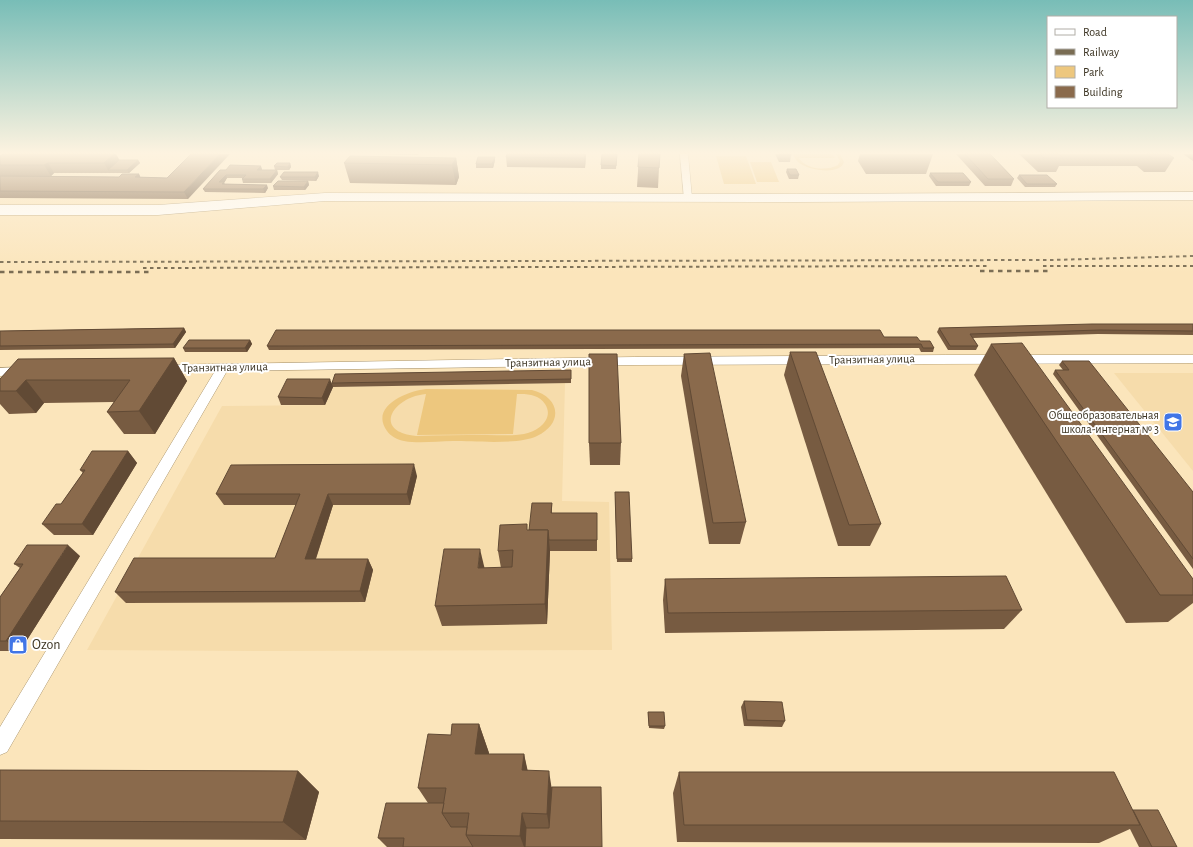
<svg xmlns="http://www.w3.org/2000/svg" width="1193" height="847" font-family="'Alegreya Sans',sans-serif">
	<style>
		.built { fill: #f6dcab }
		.green { fill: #edc77e; fill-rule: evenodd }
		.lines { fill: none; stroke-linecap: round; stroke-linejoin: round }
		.street-casing { stroke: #ad9871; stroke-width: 1 }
		.highway-casing { stroke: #ad9871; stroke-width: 1 }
		.street { fill: #fff; fill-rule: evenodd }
		.highway { fill: #fff; fill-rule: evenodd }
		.rail-far1 { stroke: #796c53; stroke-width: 2; stroke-dasharray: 3.5 3.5; stroke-linecap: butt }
		.rail { stroke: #796c53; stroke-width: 2.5; stroke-dasharray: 4.5 4.5; stroke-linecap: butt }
		.wall { fill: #775b41 }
		.shaded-wall { fill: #614a35 }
		.building { fill: #8a6a4c; stroke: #614a35 }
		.labels { text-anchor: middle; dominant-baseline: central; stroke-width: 4; stroke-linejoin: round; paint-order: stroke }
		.street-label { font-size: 12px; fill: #3c3423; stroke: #fff }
		.poi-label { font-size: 12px; fill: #3c3423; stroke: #fff; text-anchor: end }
		.near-poi-label { font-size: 14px; fill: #3c3423; stroke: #fff; text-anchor: start }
	</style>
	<rect width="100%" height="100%" fill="#fbe5bb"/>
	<g class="built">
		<polygon points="1114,373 1193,373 1193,471"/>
		<polygon points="565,383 562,501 609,502 612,650 271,651 87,650 222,406 325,405 333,387"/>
	</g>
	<g class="green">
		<path d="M793,154H832L835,158H799C806,170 827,171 838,165L840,161L836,154H840L844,162C840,176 807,170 798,162C796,160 794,157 793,154Z"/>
		<polygon points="716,156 746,156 756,184 724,184"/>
		<polygon points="750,162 771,162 779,182 757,182"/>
		<path d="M426,389L532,390C560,397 564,423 537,436C519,445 475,441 453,441C437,441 420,444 404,441C398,440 390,436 387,431C369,406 408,391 426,389ZM430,394H521C530,394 540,396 545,404C555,419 537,432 524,434C512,436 499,435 487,435C463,435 439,435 416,436C372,432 392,397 426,394L417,435L513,434L517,394Z"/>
	</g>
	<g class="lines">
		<g class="street-casing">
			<g id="street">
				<polygon points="680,154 688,154 692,198 688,201 684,198"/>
				<polygon points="946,355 1193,355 1193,363 634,365 227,371 7,752 0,755 0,727 215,371 163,372 159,371 157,368 159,365 634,357"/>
				<polygon points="23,367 27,368 29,371 27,374 0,376 0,368"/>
			</g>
		</g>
		<g class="highway-casing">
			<polygon id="highway" points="1193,192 1193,200 796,202 325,201 158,215 0,215 0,205 158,205 325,193 796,194"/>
		</g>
		<use href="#street" class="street"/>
		<use href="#highway" class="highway"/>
		<g class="rail-far1">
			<polyline points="0,262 1052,260 1193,256"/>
			<polyline points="1043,266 1193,266"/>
			<polyline points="143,268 987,266"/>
		</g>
		<g class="rail">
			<polyline points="980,271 1052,271"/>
			<polyline points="0,272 150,272"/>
		</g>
	</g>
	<g class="wall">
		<polygon points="3,154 116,154 119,160 138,160 140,163 129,173 54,173 51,176 0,176 0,156"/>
		<polygon points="191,154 188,199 0,198 0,176 119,177 139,174 140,177 167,178"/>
		<polygon points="373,154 419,154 418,155"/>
		<polygon points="586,154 585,168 507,167 506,157"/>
		<polygon points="617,154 616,169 601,169 601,165"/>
		<polygon points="639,154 659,168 658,188 637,187"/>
		<polygon points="775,154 791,154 791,155 790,162 779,162"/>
		<polygon points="860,154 933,154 926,174 866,174 858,161"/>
		<polygon points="956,154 990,154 1014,179 1011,186 985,186"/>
		<polygon points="1019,154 1168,154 1174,158 1165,172 1144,172 1137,166 1059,166 1056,172 1038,172"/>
		<polygon points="1183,154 1193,154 1193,161"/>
		<polygon points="456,158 459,177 456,185 350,183 344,163"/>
		<polygon points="495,160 493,168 476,168 476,164"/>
		<polygon points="290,163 291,167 289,170 275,170 274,166"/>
		<polygon points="262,169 262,170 277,170 278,174 271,183 243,183 242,179 243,178 227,178 224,183 225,184 268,188 265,193 205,192 203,189 220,170"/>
		<polygon points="787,169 799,175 798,179 789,179 786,172"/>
		<polygon points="930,173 971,182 969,186 936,186 929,176"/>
		<polygon points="1019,175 1057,184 1055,187 1025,187 1017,178"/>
		<polygon points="319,176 316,181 282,180 280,177"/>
		<polygon points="308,181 309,185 305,190 274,190 273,186"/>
		<polygon points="1193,324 1193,335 1098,334 973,338 978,346 976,350 948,350 937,332 939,328"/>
		<polygon points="184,328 186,332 175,348 0,350 0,331"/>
		<polygon points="884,337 920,341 934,348 933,352 921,352 919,348 269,350 267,346"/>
		<polygon points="250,340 252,344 247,352 185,352 183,348"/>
		<polygon points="991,344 1193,579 1193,603 1168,622 1126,623 974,375"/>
		<polygon points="790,352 881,524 870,546 838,546 784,375"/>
		<polygon points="684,354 746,522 740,544 709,544 681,376"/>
		<polygon points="174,358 187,381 155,434 124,434 107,412 114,402 44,403 36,413 9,414 0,404 0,379"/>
		<polygon points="1062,361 1193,492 1193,569 1053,374 1055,370 1063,370 1059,365"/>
		<polygon points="571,370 571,383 333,387 325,405 281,405 278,397 332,383"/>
		<polygon points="589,443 621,443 620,465 590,465"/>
		<polygon points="128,451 137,463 93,535 54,535 42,524 61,504 83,473 80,470"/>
		<polygon points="417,476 410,505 333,505 316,559 368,559 373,570 365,602 126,603 115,592 275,558 296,505 224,505 216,494"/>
		<polygon points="615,495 632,559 632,562 617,562"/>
		<polygon points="552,503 552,513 597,513 597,551 550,551 547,624 442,626 435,606 484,568 501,568 498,551 528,530 529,530"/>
		<polygon points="80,556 20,651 0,651 0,597 20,568 14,564"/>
		<polygon points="665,579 1022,610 1004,629 665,633 663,600"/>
		<polygon points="744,701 785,721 782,727 744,726 741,707"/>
		<polygon points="648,712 665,726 664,729 649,728"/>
		<polygon points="479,724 489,753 489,754 524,754 527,770 552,787 602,847 387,847 378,838 428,803 418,788 451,735"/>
		<polygon points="0,770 298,771 319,792 306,840 0,839"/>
		<polygon points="679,772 1133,810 1177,847 1139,847 1130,829 1099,843 677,842 673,793"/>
	</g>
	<g class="shaded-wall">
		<polygon points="114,154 116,154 121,163 108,170 104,163"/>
		<polygon points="220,154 230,154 188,199 184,192"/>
		<polygon points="585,154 586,154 585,168 584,158"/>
		<polygon points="495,157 495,160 493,168 492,164"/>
		<polygon points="456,158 459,177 456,185 452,165"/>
		<polygon points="138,160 140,163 129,173 127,170"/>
		<polygon points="48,163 54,173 51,176 44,165"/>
		<polygon points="290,163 291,167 289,170 288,167"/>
		<polygon points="261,166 262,169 259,173 257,170"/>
		<polygon points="277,170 278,174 271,183 270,179"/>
		<polygon points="318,172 319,176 316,181 315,177"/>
		<polygon points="139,174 142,181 135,177"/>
		<polygon points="226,175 227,178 224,183 225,186 219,182"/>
		<polygon points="308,181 309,185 305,190 304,187"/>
		<polygon points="267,185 268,188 265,193 263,189"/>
		<polygon points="184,328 186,332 175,348 173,344"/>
		<polygon points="250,340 252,344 247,352 245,348"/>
		<polygon points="174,358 187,381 155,434 139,411"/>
		<polygon points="330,379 333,387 325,405 322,398"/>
		<polygon points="26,380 44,403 36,413 16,391"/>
		<polygon points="128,451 137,463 93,535 82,524"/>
		<polygon points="414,464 417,476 410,505 407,494"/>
		<polygon points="328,494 333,505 312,570 305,559"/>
		<polygon points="548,530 550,551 547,624 545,604"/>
		<polygon points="68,545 80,556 20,651 6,641"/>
		<polygon points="480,549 485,570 478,568"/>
		<polygon points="368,559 373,570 365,602 360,591"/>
		<polygon points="479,724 489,753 486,781 475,754"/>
		<polygon points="524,754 530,781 522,770"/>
		<polygon points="298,771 319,792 306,840 283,822"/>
		<polygon points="549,771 553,797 551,837 547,814"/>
		<polygon points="522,813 529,836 528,847 524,847 520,836"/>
	</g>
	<g class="building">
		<polygon points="3,154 114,154 104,163 48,163 44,165 0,165 0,156"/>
		<polygon points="191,154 220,154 184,192 0,191 0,176 119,177 122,174 139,174 135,177 167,178"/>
		<polygon points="507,154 585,154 584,158 506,157"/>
		<polygon points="602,154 617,154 616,166 601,165"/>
		<polygon points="639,154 660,154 659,168 638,167"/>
		<rect x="780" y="154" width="11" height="1"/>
		<polygon points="965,154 990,154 1014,179 988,179"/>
		<polygon points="1040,154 1059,154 1063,158 1044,158"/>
		<polygon points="1147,154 1168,154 1174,158 1152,158"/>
		<polygon points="350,156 456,158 452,165 344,163"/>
		<polygon points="478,157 495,157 492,164 476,164"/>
		<polygon points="119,160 138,160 127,170 108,170"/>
		<polygon points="277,163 290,163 288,167 274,166"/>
		<polygon points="230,165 261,166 257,170 277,170 270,179 242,179 246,175 226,175 219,182 224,182 222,184 267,185 263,189 203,189 220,170 226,170"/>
		<polygon points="787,169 796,169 799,175 790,175"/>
		<polygon points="284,172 318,172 315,177 280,177"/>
		<polygon points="930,173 963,173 971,182 938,182"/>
		<polygon points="1019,175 1047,175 1057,184 1027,184"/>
		<polygon points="278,181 308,181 304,187 273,186"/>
		<polygon points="1092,324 1193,324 1193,331 1100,330 970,334 978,346 950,346 939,328"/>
		<polygon points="184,328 173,344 0,346 0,331"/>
		<polygon points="276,330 880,330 884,337 917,337 920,341 930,341 934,348 923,348 921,344 267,346"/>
		<polygon points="189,340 250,340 245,348 183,348"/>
		<polygon points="1022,343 1193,579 1193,595 1160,595 991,344"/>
		<polygon points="790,352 816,352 881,524 849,525"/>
		<polygon points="710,353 746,522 713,523 684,354"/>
		<polygon points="589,354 617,354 621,443 589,443"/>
		<polygon points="174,358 139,411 107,412 130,380 26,380 16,391 0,391 0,379 18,359"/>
		<polygon points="1062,361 1089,361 1193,492 1193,559 1055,370 1069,370"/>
		<polygon points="571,370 571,379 332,383 335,374"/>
		<polygon points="287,379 330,379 322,398 278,397"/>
		<polygon points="92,451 128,451 82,524 42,524 56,504 61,504 85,470 80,470"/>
		<polygon points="414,464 407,494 328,494 305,559 368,559 360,591 115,592 134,558 275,558 300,494 216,494 231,465"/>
		<polygon points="615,492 629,492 632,559 617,559"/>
		<polygon points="532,503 552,503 551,513 597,513 597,540 549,540 548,530 529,530"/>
		<polygon points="527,524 527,530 548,530 545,604 435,606 444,549 480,549 478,568 512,567 513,550 498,551 500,525"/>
		<polygon points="27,545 68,545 6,641 0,641 0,597 23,564 14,564"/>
		<polygon points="1006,576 1022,610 668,613 665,579"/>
		<polygon points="744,701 782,702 785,721 747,720"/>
		<polygon points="648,712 664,712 665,726 649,726"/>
		<polygon points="452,724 479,724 475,754 524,754 522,770 549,771 547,814 522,813 520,836 466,835 469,813 442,813 446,788 418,788 428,734 451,735"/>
		<polygon points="0,770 298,771 283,822 0,821"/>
		<polygon points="679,772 1114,772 1140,825 684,825"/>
		<polygon points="552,787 601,787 602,847 525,847 526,828 549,828"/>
		<polygon points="386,803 444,803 442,813 451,827 467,827 466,835 473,847 403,847 404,838 378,838"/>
		<polygon points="1133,810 1158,810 1177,847 1152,847"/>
	</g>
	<linearGradient id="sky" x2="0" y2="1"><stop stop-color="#78bdb7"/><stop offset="0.56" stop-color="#fdf3e0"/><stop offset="1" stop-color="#fdf3e0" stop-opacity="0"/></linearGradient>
	<rect width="1193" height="273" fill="url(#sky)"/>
	<defs>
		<g id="school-square" transform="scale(1)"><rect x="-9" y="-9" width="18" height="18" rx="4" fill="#4175e6" stroke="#fff"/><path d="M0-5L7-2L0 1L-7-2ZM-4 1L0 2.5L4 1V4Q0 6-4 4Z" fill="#fff"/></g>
		<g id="shop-square" transform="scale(1)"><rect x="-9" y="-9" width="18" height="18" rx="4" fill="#4175e6" stroke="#fff"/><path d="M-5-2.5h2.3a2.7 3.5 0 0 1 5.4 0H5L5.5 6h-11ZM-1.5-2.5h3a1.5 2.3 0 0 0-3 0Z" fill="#fff"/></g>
	</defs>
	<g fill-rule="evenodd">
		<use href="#school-square" x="1173" y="422"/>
		<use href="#shop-square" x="18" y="645"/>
	</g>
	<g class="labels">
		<g class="street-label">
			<text transform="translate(872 359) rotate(-1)">Транзитная улица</text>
			<text transform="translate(548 362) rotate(-1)">Транзитная улица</text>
			<text transform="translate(225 367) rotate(-1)">Транзитная улица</text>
		</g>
		<g class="poi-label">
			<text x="1159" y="415">Общеобразовательная<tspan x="1159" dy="14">школа-интернат № 3</tspan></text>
		</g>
		<g class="near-poi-label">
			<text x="32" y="645">Ozon</text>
		</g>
	</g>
	<rect x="1047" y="16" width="130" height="92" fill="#ffffff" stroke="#b1aea7"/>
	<rect x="1055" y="29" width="20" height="6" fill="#ffffff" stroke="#b1aea7"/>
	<text x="1083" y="36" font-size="12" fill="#3c3423">Road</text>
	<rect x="1055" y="49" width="20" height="6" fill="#796c53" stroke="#b1aea7"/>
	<text x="1083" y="56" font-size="12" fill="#3c3423">Railway</text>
	<rect x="1055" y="66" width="20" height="12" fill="#edc77e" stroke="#b1aea7"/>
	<text x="1083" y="76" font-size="12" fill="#3c3423">Park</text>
	<rect x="1055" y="86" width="20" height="12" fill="#8a6a4c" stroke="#b1aea7"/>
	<text x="1083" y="96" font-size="12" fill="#3c3423">Building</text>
</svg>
